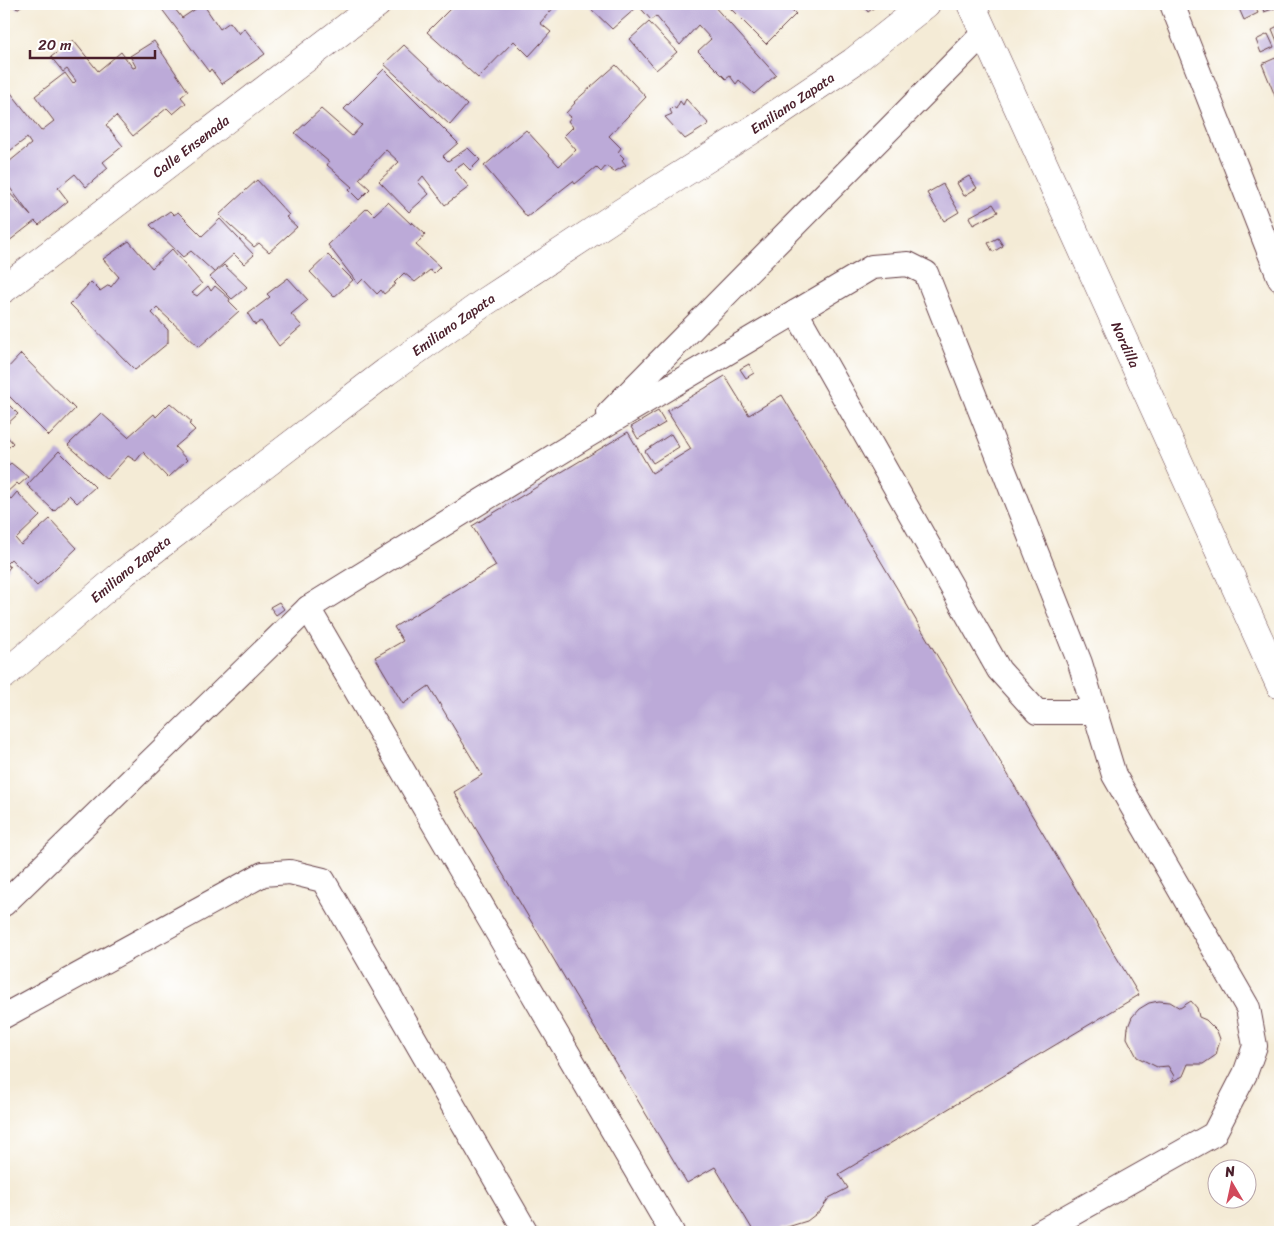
<svg xmlns="http://www.w3.org/2000/svg" width="1284" height="1236" font-family="Sriracha,sans-serif">
	<style>
		.building { fill: #bcaad8 }
		.lines { fill: none; stroke-linecap: round; stroke-linejoin: round }
		.lane-casing { stroke: #643e45; stroke-width: 26 }
		.street-casing { stroke: #643e45; stroke-width: 29 }
		.lane { stroke: #fff; stroke-width: 24 }
		.street { stroke: #fff; stroke-width: 28 }
		.labels { text-anchor: middle; dominant-baseline: central; stroke-width: 4; stroke-linejoin: round; paint-order: stroke }
		.street-label { font-size: 14px; fill: #4a1f2b; stroke: #fff }
	</style>
	<rect width="100%" height="100%" fill="#fff"/>
	<filter id="ink" filterUnits="userSpaceOnUse"><feTurbulence type="fractalNoise" baseFrequency=".02" numOctaves="2"/><feDisplacementMap in="SourceGraphic" scale="10" xChannelSelector="R" yChannelSelector="G"/><feConvolveMatrix kernelMatrix="1 2 1 2 8 2 1 2 1" color-interpolation-filters="sRGB"/></filter>
	<filter id="wash" filterUnits="userSpaceOnUse"><feTurbulence type="fractalNoise" baseFrequency=".0096" numOctaves="4" result="noise"/><feDisplacementMap in="SourceGraphic" scale="20" xChannelSelector="R" yChannelSelector="G"/><feGaussianBlur stdDeviation="1.12" result="paint"/><feColorMatrix in="noise" values="0 0 0 0 0 0 0 0 0 0 0 0 0 0 0 0 0 1.4 0 .05"/><feComposite in="paint" operator="in"/></filter>
	<g filter="url(#wash)">
		<rect width="100%" height="100%" fill="#f4ebd6"/>
		<g id="blocks">
			<g class="building">
				<polygon points="13,4 24,4 17,9"/>
				<polygon points="158,4 171,4 182,18 203,4 220,29 230,22 239,34 244,28 265,54 222,84 211,69 209,72"/>
				<polygon points="455,4 557,4 540,23 551,32 529,56 514,41 478,78 427,32"/>
				<polygon points="593,4 632,4 636,8 612,29 589,7"/>
				<polygon points="637,4 712,4 776,75 754,94 739,80 736,84 730,76 726,79 698,51 711,39 698,25 680,45 656,16 651,20"/>
				<polygon points="726,4 786,4 796,14 766,44"/>
				<polygon points="862,4 879,4 868,12"/>
				<polygon points="1237,4 1254,4 1258,13 1244,20"/>
				<polygon points="1261,4 1276,4 1278,7 1264,12"/>
				<polygon points="649,22 677,52 656,70 630,39"/>
				<polygon points="1280,25 1280,45 1279,46 1272,29"/>
				<polygon points="1268,34 1274,47 1261,53 1256,40"/>
				<polygon points="73,40 98,71 121,52 133,68 136,67 130,56 154,41 188,91 181,97 186,103 173,114 167,108 133,136 116,116 106,125 123,146 103,162 108,168 86,187 75,174 58,188 68,201 39,225 35,221 4,245 4,187 31,216 4,180 4,166 31,144 27,138 7,153 4,150 4,84 41,131 54,121 35,96 65,73 73,84 76,81 67,69 63,72 51,57"/>
				<polygon points="404,45 467,105 450,125 384,64"/>
				<polygon points="1280,56 1280,108 1262,64"/>
				<polygon points="616,65 646,97 609,136 621,148 618,152 624,158 622,160 626,165 614,172 606,166 601,172 596,167 575,184 573,181 527,217 484,166 526,130 559,166 576,150 564,136 573,127 568,121 571,117 566,113 575,103 574,102"/>
				<polygon points="384,69 458,143 443,156 448,161 468,148 480,160 470,170 463,163 454,169 469,187 445,205 423,176 418,182 429,194 409,212 379,181 399,162 386,150 359,179 370,189 359,200 349,190 352,187 327,165 329,162 295,133 321,109 352,136 362,125 344,109"/>
				<polygon points="686,99 709,124 685,139 665,117 672,114 670,110 673,107 676,109 680,101 683,105"/>
				<polygon points="969,176 977,188 964,196 957,183"/>
				<polygon points="257,180 289,215 286,217 297,227 269,252 259,243 254,247 219,215"/>
				<polygon points="943,184 959,212 944,221 927,193"/>
				<polygon points="388,202 411,224 412,222 425,234 416,245 440,267 434,273 430,270 415,282 404,273 394,283 396,284 384,294 381,290 377,294 363,279 358,284 328,245 367,208 374,215"/>
				<polygon points="993,204 998,212 973,225 969,217"/>
				<polygon points="170,211 174,215 178,212 202,236 220,219 254,255 244,264 234,254 214,272 191,251 183,257 150,225"/>
				<polygon points="998,238 1003,246 993,252 988,243"/>
				<polygon points="129,241 152,268 172,249 202,284 192,293 197,296 208,286 211,291 215,286 230,299 229,301 239,311 199,347 157,308 152,313 168,330 168,343 135,370 70,304 91,282 100,291 109,285 111,287 119,277 103,259"/>
				<polygon points="328,255 353,280 334,297 310,272"/>
				<polygon points="224,265 247,287 232,299 210,277"/>
				<polygon points="288,278 308,300 291,314 302,326 279,346 261,321 255,325 248,314 270,297 267,294"/>
				<polygon points="21,354 75,409 49,436 4,391 4,372"/>
				<polygon points="749,364 754,373 746,378 740,369"/>
				<polygon points="725,376 749,415 782,395 1139,995 839,1174 848,1188 829,1198 820,1211 807,1221 771,1232 754,1232 715,1167 687,1183 454,792 482,775 429,686 403,704 375,657 403,641 394,627 496,566 472,526 628,432 652,473 691,449 667,411"/>
				<polygon points="4,400 18,414 4,427"/>
				<polygon points="170,403 192,422 189,424 195,430 175,447 187,460 168,478 143,452 136,461 128,456 107,479 68,445 101,413 128,437 154,414 156,417"/>
				<polygon points="658,411 665,423 638,439 631,427"/>
				<polygon points="4,433 13,443 4,452"/>
				<polygon points="671,434 679,447 653,463 645,451"/>
				<polygon points="59,451 95,487 77,503 69,495 54,511 27,485"/>
				<polygon points="11,463 28,477 19,485 17,483 5,494 11,499 17,492 40,516 16,539 21,545 50,519 77,548 37,586 11,559 6,564 10,567 4,574 4,469"/>
				<polygon points="279,602 284,609 276,615 270,607"/>
				<polygon points="1159,1001 1170,1002 1180,1008 1191,1001 1197,1008 1199,1017 1206,1020 1217,1031 1220,1039 1216,1055 1203,1064 1188,1064 1183,1076 1171,1082 1174,1076 1168,1066 1157,1067 1137,1057 1127,1038 1128,1027 1132,1017 1139,1009 1149,1003"/>
			</g>
		</g>
	</g>
	<g filter="url(#ink)">
		<use href="#blocks" fill-opacity="0" stroke="#643e45" stroke-width="1"/>
		<g class="lines">
			<g class="lane-casing">
				<g id="lane">
					<polyline points="1172,4 1280,279"/>
					<polyline points="796,312 999,670 1037,712 1094,712"/>
					<polyline points="609,413 985,32"/>
					<polyline points="4,904 308,608"/>
					<polyline points="4,1016 263,874 290,872 323,880 526,1232"/>
					<polyline points="672,1232 308,608 585,437 872,267 908,264 926,273 1080,663 1114,775 1248,1008 1255,1046 1245,1074 1214,1134 1040,1232"/>
				</g>
			</g>
			<g class="street-casing">
				<g id="street">
					<path id="s1" d="M971,4L1280,685"/>
					<path id="s2" d="M4,289L377,4"/>
					<path id="s3" d="M4,675L125,572L386,372L482,304L622,212L763,123L853,62L926,4"/>
				</g>
			</g>
			<use href="#lane" class="lane"/>
			<use href="#street" class="street"/>
		</g>
	</g>
	<g class="labels">
		<g class="street-label">
			<text stroke="none"><textPath href="#s3" startOffset="975">Emiliano Zapata</textPath></text>
			<text stroke="none"><textPath href="#s2" startOffset="235">Calle Ensenada</textPath></text>
			<text stroke="none"><textPath href="#s3" startOffset="570">Emiliano Zapata</textPath></text>
			<text stroke="none"><textPath href="#s1" startOffset="374">Nordilla</textPath></text>
			<text stroke="none"><textPath href="#s3" startOffset="165">Emiliano Zapata</textPath></text>
		</g>
	</g>
	<rect width="1284" height="1236" fill="none" stroke="#fff" stroke-width="20"/>
	<g transform="translate(1232 1184) rotate(351)"><circle r="24" fill="#ffffff" stroke="#b7a5aa"/>
	<path d="M0-4L9 19L0 12L-9 19Z" fill="#d1495b"/>
	<text y="-8" font-size="14" font-weight="bold" text-anchor="middle" fill="#4a1f2b">N</text>
	</g>
	<path d="M30 50v8h125v-8" fill="none" stroke="#4a1f2b" stroke-width="2.5"/>
	<text x="38" y="50" font-size="15" fill="#4a1f2b" stroke="#ffffff" stroke-width="4" paint-order="stroke">20 m</text>
</svg>
